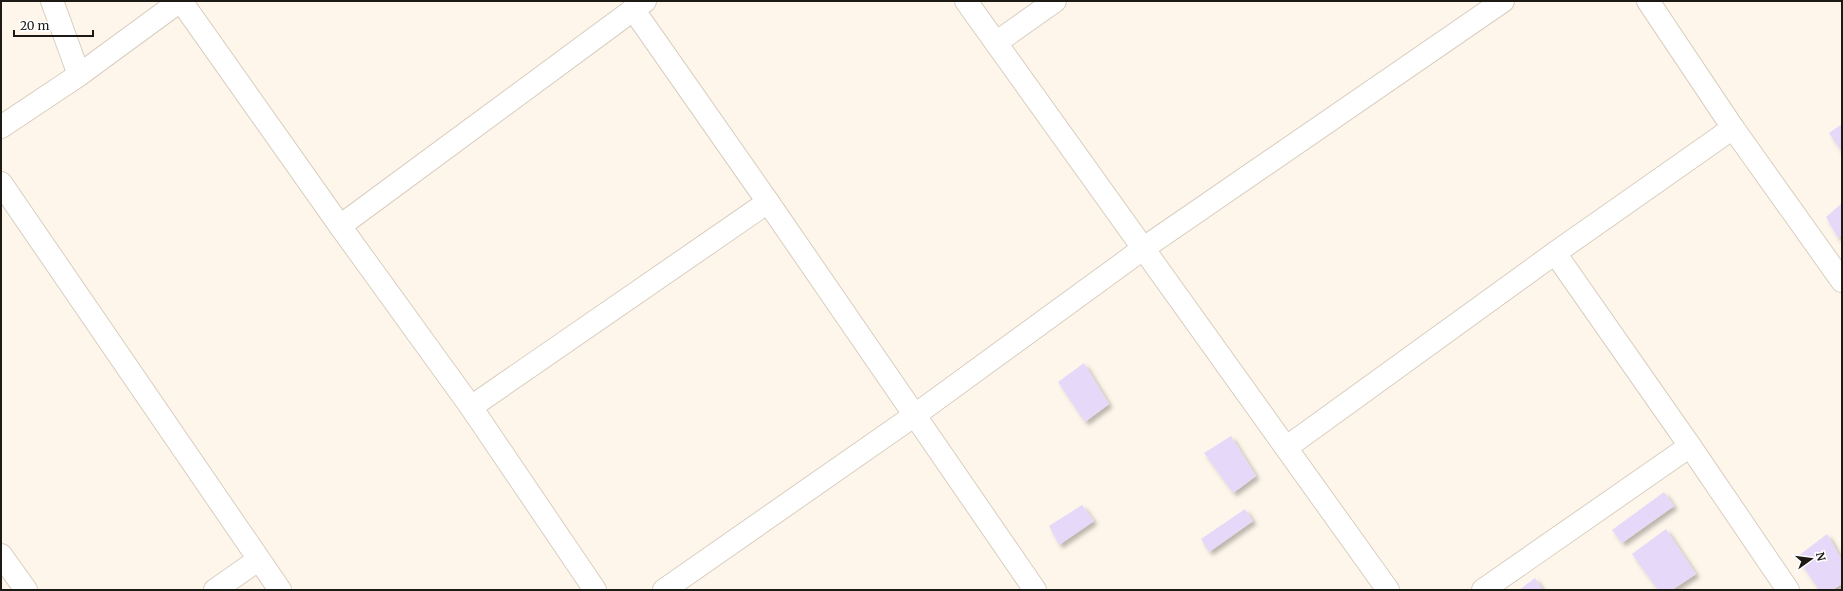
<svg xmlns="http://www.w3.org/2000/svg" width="1843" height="591" font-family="Merriweather,serif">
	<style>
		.building { fill: #e6d8f9; filter: url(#shadow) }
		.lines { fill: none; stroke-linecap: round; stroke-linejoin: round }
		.minor-casing { stroke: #d8cec0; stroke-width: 24 }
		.minor { stroke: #fff; stroke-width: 22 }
	</style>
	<defs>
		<filter id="shadow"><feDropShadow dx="3.5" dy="3.5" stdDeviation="2" flood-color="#0004"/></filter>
	</defs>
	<rect width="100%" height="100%" fill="#fff6eb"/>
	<g class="building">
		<polygon points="1842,124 1842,152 1829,133"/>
		<polygon points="1842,203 1842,235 1838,238 1826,217"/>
		<polygon points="1084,363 1109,404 1085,422 1058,382"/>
		<polygon points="1231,436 1256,476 1233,493 1204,453"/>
		<polygon points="1664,492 1674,506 1622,543 1612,530"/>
		<polygon points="1082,505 1094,521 1059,545 1049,526"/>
		<polygon points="1245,509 1253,521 1209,552 1201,539"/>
		<polygon points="1666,529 1696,574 1672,590 1658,590 1632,554"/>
		<polygon points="1827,534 1842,560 1842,584 1832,590 1819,590 1797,557"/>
		<polygon points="1535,578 1543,590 1519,590"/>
	</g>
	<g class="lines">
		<g class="minor-casing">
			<g id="minor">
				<polyline points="52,1 79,75"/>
				<polyline points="181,1 340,226 471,407 595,590"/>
				<polyline points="966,1 1388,590"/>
				<polyline points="1648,1 1733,128 1842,281"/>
				<polyline points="633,9 768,202 1035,590"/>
				<polyline points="997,42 1055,1"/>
				<polyline points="1,127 79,75 180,1"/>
				<polyline points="1,183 280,590"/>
				<polyline points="340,226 645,1"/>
				<polyline points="1555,253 1690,446 1788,590"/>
				<polyline points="471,407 768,202"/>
				<polyline points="1287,447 1555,253 1733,128"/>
				<polyline points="1,555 26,590"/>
				<polyline points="215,590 258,560"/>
				<polyline points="664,590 915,415 1144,248 1503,1"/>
				<polyline points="1483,590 1690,446"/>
			</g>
		</g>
		<use href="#minor" class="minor"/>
	</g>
	<rect width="1843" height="591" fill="none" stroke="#1d1915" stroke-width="4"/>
	<g transform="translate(1811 559) rotate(76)" stroke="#ffffff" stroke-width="3" paint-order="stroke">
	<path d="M0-3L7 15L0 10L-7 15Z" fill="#1d1915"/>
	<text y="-6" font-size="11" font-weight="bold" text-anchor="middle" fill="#1d1915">N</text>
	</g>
	<path d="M14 30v6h79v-6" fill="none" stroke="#1d1915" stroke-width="2"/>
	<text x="20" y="30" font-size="12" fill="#1d1915" stroke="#ffffff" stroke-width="3" paint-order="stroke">20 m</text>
</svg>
